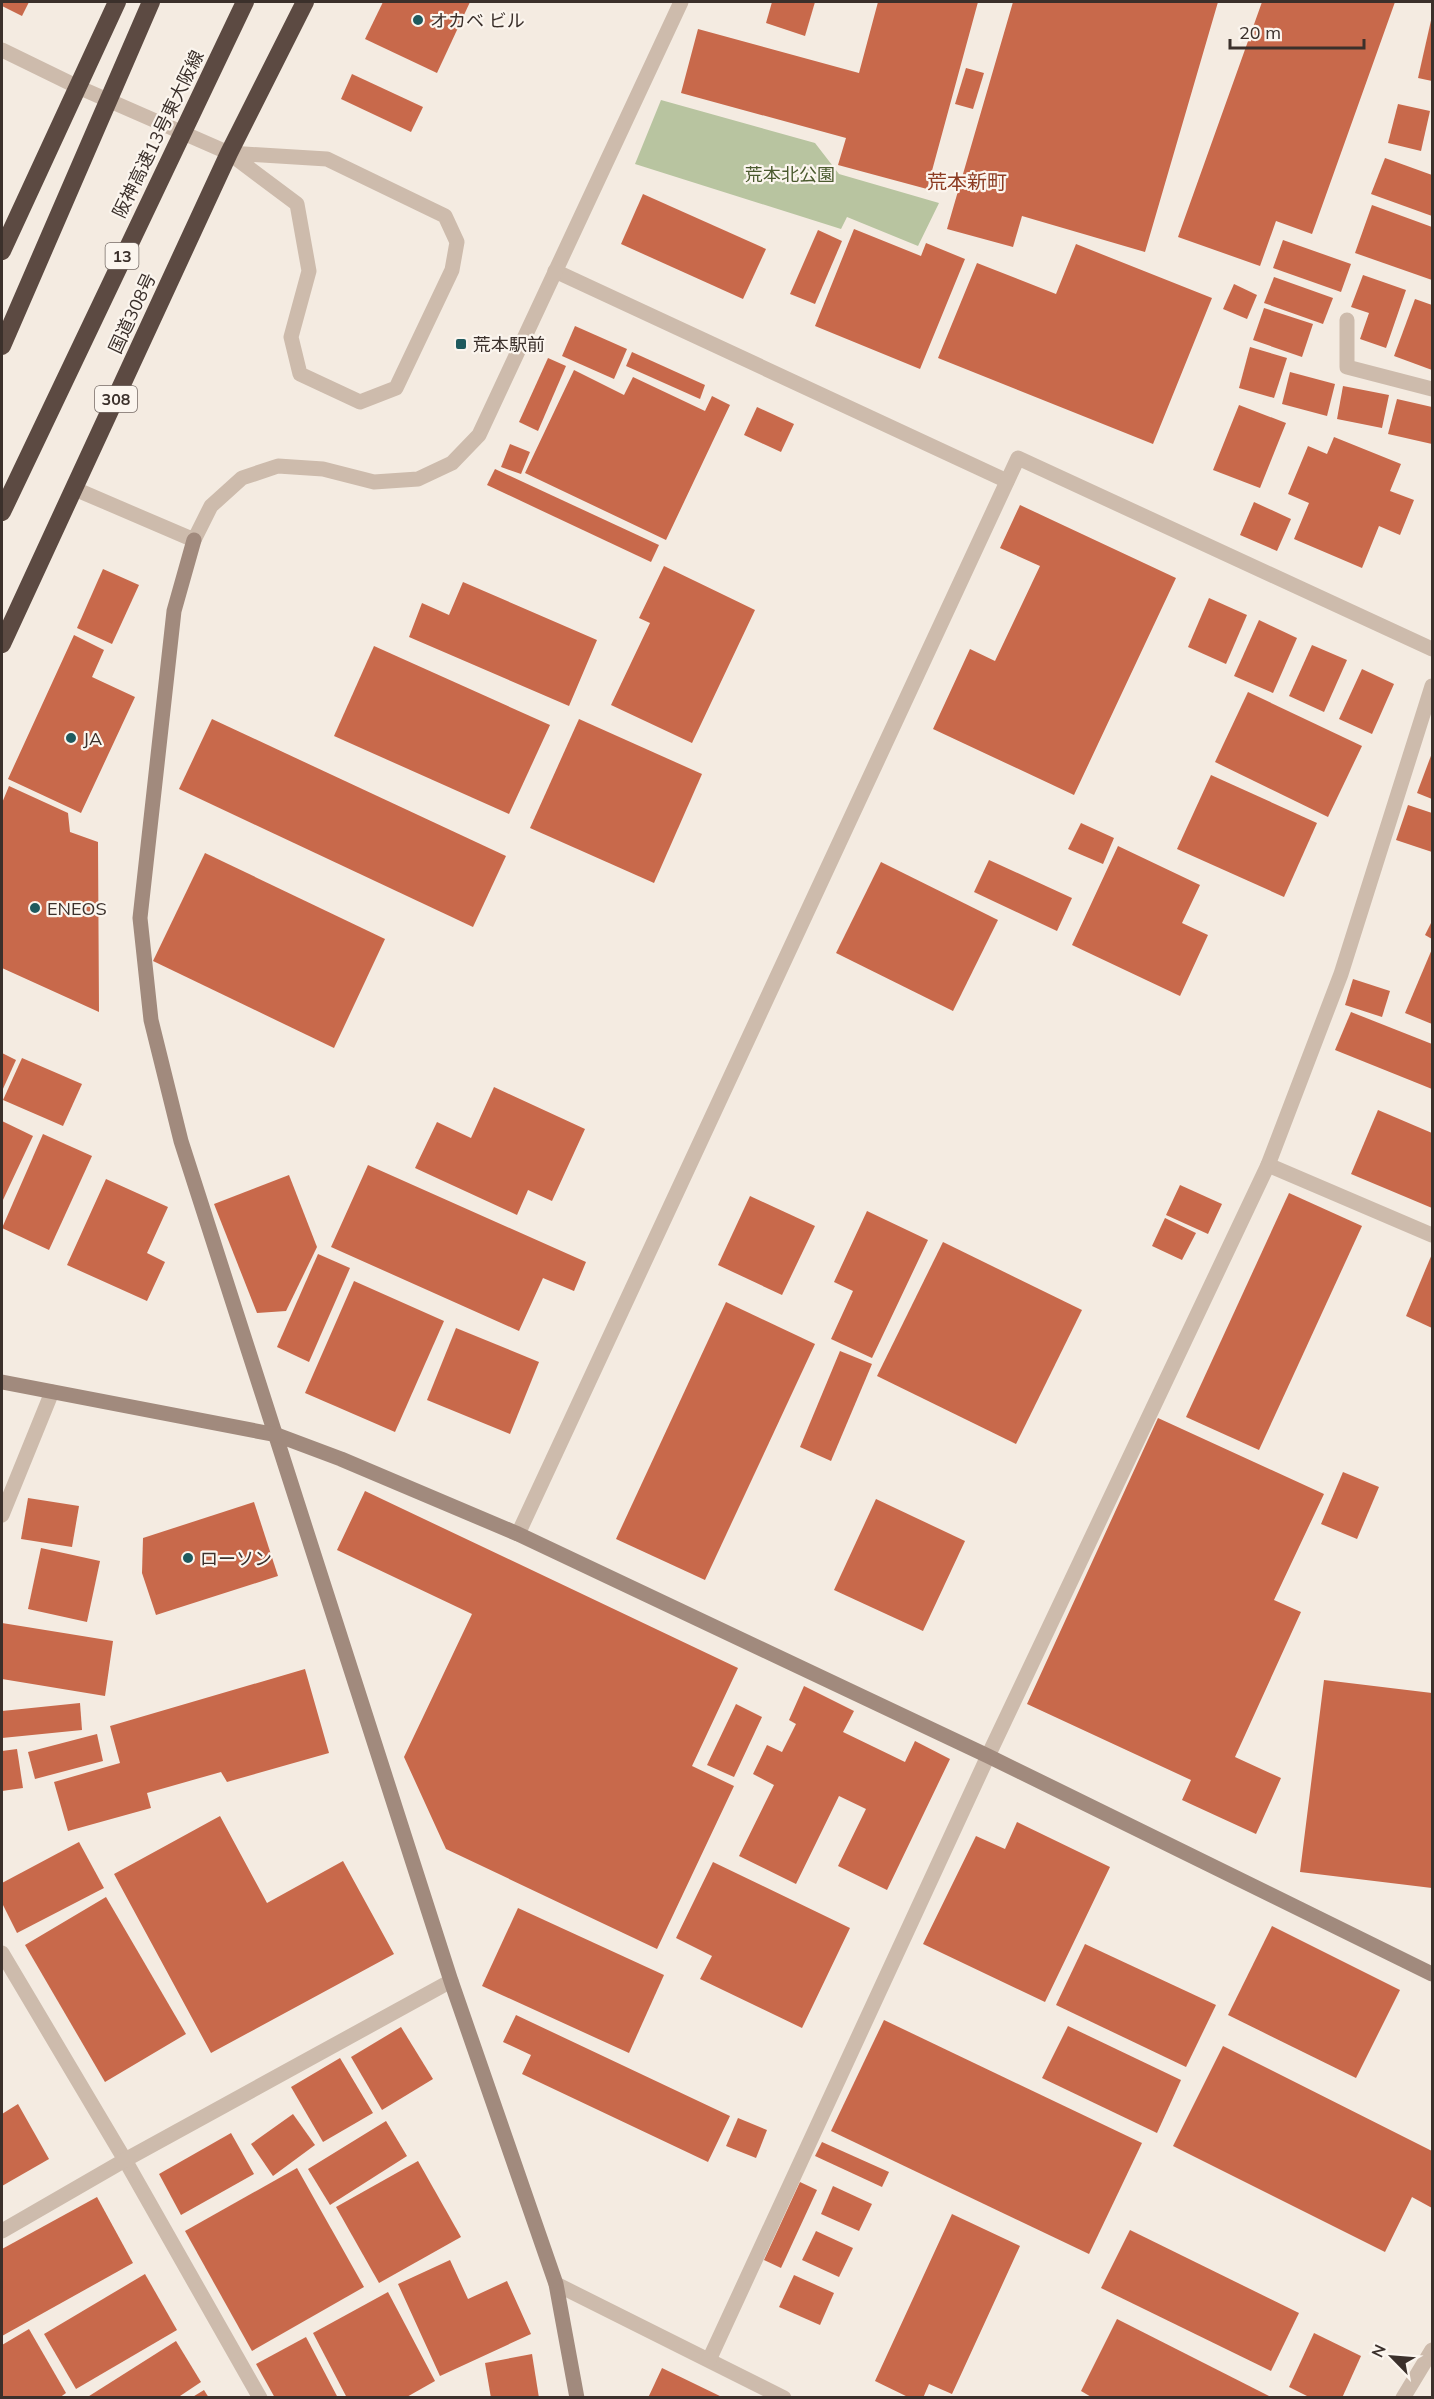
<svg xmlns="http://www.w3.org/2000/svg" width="1434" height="2399" font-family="Mulish,'Noto Sans JP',sans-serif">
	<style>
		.green { fill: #b8c4a0 }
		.building { fill: #c8694b }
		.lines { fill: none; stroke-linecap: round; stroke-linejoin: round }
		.lane { stroke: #cdbbac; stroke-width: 15 }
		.street { stroke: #cdbbac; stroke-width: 15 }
		.secondary { stroke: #a18a7d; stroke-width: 15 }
		.highway { stroke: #5c4a42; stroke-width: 18 }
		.highway-bridge { stroke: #5c4a42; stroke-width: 18 }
		.poi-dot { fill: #1f5a5e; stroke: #fbf5ee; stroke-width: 2 }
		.labels { text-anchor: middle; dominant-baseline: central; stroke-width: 4.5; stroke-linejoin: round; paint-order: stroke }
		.shield { fill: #fbf5ee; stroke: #756b66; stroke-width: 1.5 }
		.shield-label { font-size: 16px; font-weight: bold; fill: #3b302b }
		.poi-label { font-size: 18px; fill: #3b302b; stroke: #fbf5ee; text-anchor: start }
		.street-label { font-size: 18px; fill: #3b302b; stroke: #fbf5ee }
		.park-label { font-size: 18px; fill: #4a5a2e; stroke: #fbf5ee }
		.neighbourhood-label { font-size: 20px; fill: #8c3b22; stroke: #fbf5ee }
	</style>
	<rect width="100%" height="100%" fill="#f4ebe1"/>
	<polygon class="green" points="661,100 815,143 839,174 939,203 918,246 847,217 841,229 635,164"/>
	<g class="building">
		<polygon points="2,2 29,2 22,16 2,6"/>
		<polygon points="383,2 470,2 437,73 365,39"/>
		<polygon points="772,2 815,2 805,36 766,23"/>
		<polygon points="878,2 978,2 927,189 838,165 846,138 681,93 698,29 859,73"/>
		<polygon points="1013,2 1218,2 1145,252 1022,216 1013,247 947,229"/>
		<polygon points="1262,2 1395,2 1312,234 1276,221 1260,266 1178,237"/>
		<polygon points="1432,16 1432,81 1418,78"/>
		<polygon points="966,68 984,73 973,109 955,104"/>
		<polygon points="352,74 423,107 411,132 341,99"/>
		<polygon points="1398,104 1430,111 1421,151 1388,143"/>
		<polygon points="1385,158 1432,175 1432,216 1371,194"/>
		<polygon points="643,194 766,249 743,299 621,244"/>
		<polygon points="1372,205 1432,227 1432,280 1355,253"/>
		<polygon points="854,229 921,256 926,243 965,259 920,369 815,326"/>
		<polygon points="818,230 842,241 815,304 790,294"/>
		<polygon points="1283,240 1351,264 1341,292 1273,268"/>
		<polygon points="1076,244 1212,298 1153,444 938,358 977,263 1056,294"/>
		<polygon points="1363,275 1406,290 1386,348 1360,339 1369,313 1351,307"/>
		<polygon points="1274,277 1333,298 1323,324 1264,303"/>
		<polygon points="1234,284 1257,295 1247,319 1223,309"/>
		<polygon points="1415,299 1432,305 1432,370 1394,356"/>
		<polygon points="1264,308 1313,324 1302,357 1253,340"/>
		<polygon points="575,326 627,349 614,379 562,356"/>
		<polygon points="1250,347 1287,358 1274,398 1239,388"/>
		<polygon points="632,352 705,385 700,399 626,366"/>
		<polygon points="548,358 566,366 538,431 519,422"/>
		<polygon points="574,370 624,395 633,377 705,411 712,396 730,405 666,540 525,473"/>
		<polygon points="1290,372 1335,384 1327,416 1282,404"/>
		<polygon points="1343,386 1389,395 1382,428 1337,419"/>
		<polygon points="1397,399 1432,407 1432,444 1388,434"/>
		<polygon points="1239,405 1286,423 1260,488 1213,470"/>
		<polygon points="757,407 794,424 781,452 744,435"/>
		<polygon points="1334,437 1401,464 1390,491 1414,500 1400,535 1379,526 1362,568 1294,539 1309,503 1288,494 1308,446 1327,454"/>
		<polygon points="510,444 530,452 521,474 501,467"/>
		<polygon points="495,469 659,545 651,562 487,485"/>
		<polygon points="1254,502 1291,519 1277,551 1240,535"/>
		<polygon points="1020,505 1176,578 1074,795 933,729 970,649 995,661 1040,566 1000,548"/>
		<polygon points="664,566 755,610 692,743 611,705 650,623 639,618"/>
		<polygon points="103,569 139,585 112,644 77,628"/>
		<polygon points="463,582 597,640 569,706 409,637 422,603 449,615"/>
		<polygon points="1209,598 1247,615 1226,664 1188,647"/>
		<polygon points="1259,620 1297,638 1273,693 1234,676"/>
		<polygon points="74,635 104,650 92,677 135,697 81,813 8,779"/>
		<polygon points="1312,645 1347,660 1324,712 1289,696"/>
		<polygon points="374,646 550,725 509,814 334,736"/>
		<polygon points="1362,669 1394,684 1372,734 1339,719"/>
		<polygon points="1248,692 1362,746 1328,817 1215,762"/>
		<polygon points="212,719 506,856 473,927 179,789"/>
		<polygon points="579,719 702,774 654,883 530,828"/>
		<polygon points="1432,753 1432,799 1417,793"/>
		<polygon points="1211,775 1317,823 1284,897 1177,849"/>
		<polygon points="9,786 68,813 70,832 98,842 99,1012 2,968 2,803"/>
		<polygon points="1408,805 1432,813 1432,852 1396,840"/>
		<polygon points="1081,823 1114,838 1103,864 1068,849"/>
		<polygon points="1118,846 1200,885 1182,923 1208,935 1180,996 1072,945"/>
		<polygon points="205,853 385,939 334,1048 153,961"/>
		<polygon points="989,860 1072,898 1057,931 974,892"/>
		<polygon points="881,862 998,920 953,1011 836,953"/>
		<polygon points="1432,921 1432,939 1425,935"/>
		<polygon points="1432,949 1432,1024 1405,1013"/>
		<polygon points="1353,979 1390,991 1382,1017 1345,1005"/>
		<polygon points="1351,1012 1432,1044 1432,1089 1335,1050"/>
		<polygon points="2,1053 16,1060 2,1091"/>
		<polygon points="22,1058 82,1084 63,1126 3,1100"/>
		<polygon points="494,1087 585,1129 552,1201 528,1190 517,1215 415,1168 437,1122 471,1138"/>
		<polygon points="1378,1110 1432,1133 1432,1208 1351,1174"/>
		<polygon points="2,1121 33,1136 2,1202"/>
		<polygon points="43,1134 92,1156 49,1250 2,1228"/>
		<polygon points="368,1165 586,1262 574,1291 543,1278 519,1331 331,1247"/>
		<polygon points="289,1175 317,1247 286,1311 257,1313 214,1204"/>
		<polygon points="106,1179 168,1207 147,1253 165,1262 147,1301 67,1265"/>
		<polygon points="1180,1185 1222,1204 1208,1234 1166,1215"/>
		<polygon points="1289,1193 1362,1226 1259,1450 1186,1417"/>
		<polygon points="750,1196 815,1226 782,1295 718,1265"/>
		<polygon points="867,1211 928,1240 872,1358 831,1339 853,1291 834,1282"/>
		<polygon points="1165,1218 1196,1233 1182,1260 1152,1246"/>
		<polygon points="943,1242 1082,1310 1016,1444 877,1376"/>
		<polygon points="318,1254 350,1268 309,1362 277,1347"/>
		<polygon points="1432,1254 1432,1328 1406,1316"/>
		<polygon points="354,1281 444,1321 395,1432 305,1393"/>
		<polygon points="726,1302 815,1344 705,1580 616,1539"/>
		<polygon points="456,1328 539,1362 510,1434 427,1400"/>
		<polygon points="840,1351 872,1364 831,1461 800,1447"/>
		<polygon points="1158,1418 1324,1494 1274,1600 1301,1612 1235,1757 1281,1778 1256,1834 1182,1800 1191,1780 1027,1704"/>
		<polygon points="1343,1472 1379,1487 1357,1539 1321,1524"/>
		<polygon points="365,1491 738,1668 692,1766 734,1786 657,1949 446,1849 404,1757 472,1614 337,1550"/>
		<polygon points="28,1498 79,1506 72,1547 21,1539"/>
		<polygon points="876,1499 965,1541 923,1631 834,1590"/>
		<polygon points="254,1502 278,1576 156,1615 142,1573 143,1538"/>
		<polygon points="41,1548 100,1561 87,1622 28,1609"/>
		<polygon points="2,1623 113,1641 105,1696 2,1679"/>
		<polygon points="305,1669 329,1753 227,1782 221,1772 147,1793 151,1808 68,1831 54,1782 120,1763 110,1726"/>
		<polygon points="1324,1680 1432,1693 1432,1888 1300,1872"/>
		<polygon points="804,1686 854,1711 843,1732 905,1762 915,1741 950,1759 887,1890 838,1866 866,1809 839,1796 796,1884 739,1856 774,1785 753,1774 767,1745 782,1752 796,1724 789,1720"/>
		<polygon points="80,1703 82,1730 2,1738 2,1711"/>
		<polygon points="736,1704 762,1717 734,1777 707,1765"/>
		<polygon points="97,1734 103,1761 35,1779 28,1752"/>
		<polygon points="17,1749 23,1788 2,1791 2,1751"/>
		<polygon points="220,1816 267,1903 343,1861 394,1954 211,2053 114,1874"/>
		<polygon points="1017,1822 1110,1867 1045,2002 923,1944 976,1836 1005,1849"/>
		<polygon points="79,1842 104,1888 17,1933 2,1903 2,1883"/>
		<polygon points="713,1862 850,1928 802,2028 700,1979 712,1956 676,1938"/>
		<polygon points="106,1897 186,2034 105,2082 25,1945"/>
		<polygon points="518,1908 664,1975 629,2053 482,1986"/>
		<polygon points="1272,1926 1400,1990 1356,2078 1228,2015"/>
		<polygon points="1085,1944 1216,2005 1186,2067 1056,2005"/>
		<polygon points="516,2015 730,2116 708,2162 522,2074 531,2055 503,2042"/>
		<polygon points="884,2020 1142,2143 1089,2254 831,2131"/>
		<polygon points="1068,2026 1181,2080 1157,2133 1042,2078"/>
		<polygon points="401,2027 433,2079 382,2110 351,2057"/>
		<polygon points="1223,2046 1432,2151 1432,2208 1412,2197 1385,2252 1173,2146"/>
		<polygon points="340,2058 373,2113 323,2142 291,2087"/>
		<polygon points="18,2104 49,2159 2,2186 2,2114"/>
		<polygon points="293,2114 315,2145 273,2176 251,2144"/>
		<polygon points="738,2118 767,2130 756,2158 726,2146"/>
		<polygon points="386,2121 407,2156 330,2205 308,2169"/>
		<polygon points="231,2133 254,2174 181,2215 159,2174"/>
		<polygon points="822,2142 889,2172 882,2187 815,2156"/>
		<polygon points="418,2161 461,2237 379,2283 336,2207"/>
		<polygon points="297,2168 364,2287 252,2351 185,2231"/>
		<polygon points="800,2182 817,2190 781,2268 764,2260"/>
		<polygon points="833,2186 872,2204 859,2231 821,2214"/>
		<polygon points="97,2197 133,2263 2,2336 2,2249"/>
		<polygon points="952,2214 1020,2246 952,2394 929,2384 923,2398 910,2398 875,2381"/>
		<polygon points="1130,2230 1299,2313 1271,2371 1101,2288"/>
		<polygon points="816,2231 853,2248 839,2277 802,2260"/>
		<polygon points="450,2260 468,2299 507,2281 531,2334 440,2376 398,2284"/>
		<polygon points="145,2274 177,2330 76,2389 44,2334"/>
		<polygon points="794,2275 834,2293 820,2325 779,2307"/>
		<polygon points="388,2292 435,2381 405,2398 347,2398 313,2333"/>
		<polygon points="1117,2319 1273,2398 1093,2398 1081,2391"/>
		<polygon points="29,2329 66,2393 59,2398 2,2398 2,2345"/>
		<polygon points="1314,2333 1361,2356 1342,2398 1311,2398 1289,2387"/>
		<polygon points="306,2337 338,2398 275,2398 256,2364"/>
		<polygon points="176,2341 201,2382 177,2398 86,2398"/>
		<polygon points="532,2354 539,2398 491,2398 485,2363"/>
		<polygon points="662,2368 724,2398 648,2398"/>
		<polygon points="204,2390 209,2398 191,2398"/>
	</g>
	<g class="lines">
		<g class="lane">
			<polygon points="229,153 327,159 445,216 457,242 452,270 396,388 360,402 300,374 291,337 309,271 297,204"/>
			<polyline points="1347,320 1347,367 1432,389"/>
		</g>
		<g class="street">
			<polyline points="2,50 78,87 229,153"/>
			<polyline points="555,271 1007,481"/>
			<polyline points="75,489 194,540 211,506 242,478 278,466 323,469 374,482 418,479 452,463 479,435 681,2"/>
			<polyline points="1268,1165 1432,1235"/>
			<polyline points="2,1515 52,1392"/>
			<polyline points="518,1534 1018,458 1432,649"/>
			<polyline points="2,1953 125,2160 260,2398"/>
			<polyline points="2,2231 125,2160 451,1981"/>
			<polyline points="556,2284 784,2398"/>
			<polyline points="709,2360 988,1756 1268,1165 1341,974 1432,686"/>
			<polyline points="1403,2398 1432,2350"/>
		</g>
		<g class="secondary">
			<polyline points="194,540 174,611 140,918 151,1020 181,1141 451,1981 556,2284 577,2398"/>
			<polyline points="2,1382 277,1435 341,1459 518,1534 988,1756 1432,1974"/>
		</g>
		<g class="highway">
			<polyline points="2,251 117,2"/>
			<polyline points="2,644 229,153 305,2"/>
		</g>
		<g class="highway-bridge">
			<polyline points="2,346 151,2"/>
			<polyline points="2,512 245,2"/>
		</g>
	</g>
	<g class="poi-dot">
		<circle cx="418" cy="20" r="6"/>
		<rect x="455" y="338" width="12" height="12" rx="3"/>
		<circle cx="71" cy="738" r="6"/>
		<circle cx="35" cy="908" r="6"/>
		<circle cx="188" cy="1558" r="6"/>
	</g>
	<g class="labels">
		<g class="shield">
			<rect x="105.5" y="243" width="33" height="26" rx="4.5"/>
			<rect x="95" y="386" width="42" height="26" rx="4.5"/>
		</g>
		<g class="shield-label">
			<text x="122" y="256">13</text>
			<text x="116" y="399">308</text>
		</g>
		<g class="poi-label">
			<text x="430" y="20">オカベ ビル</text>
			<text x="473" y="344">荒本駅前</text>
			<text x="83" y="738">JA</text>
			<text x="47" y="908">ENEOS</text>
			<text x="200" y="1558">ローソン</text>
		</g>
		<g class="street-label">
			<text transform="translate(158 134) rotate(-64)">阪神高速13号東大阪線</text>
			<text transform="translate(132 313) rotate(-65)">国道308号</text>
		</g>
		<g class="park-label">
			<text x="790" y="174">荒本北公園</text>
		</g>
		<g class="neighbourhood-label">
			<text x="967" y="181">荒本新町</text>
		</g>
	</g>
	<rect width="1434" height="2399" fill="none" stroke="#3b302b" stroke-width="6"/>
	<g transform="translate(1392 2357) rotate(295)" stroke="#fbf5ee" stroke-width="4.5" paint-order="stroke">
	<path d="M0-4.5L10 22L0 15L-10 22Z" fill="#3b302b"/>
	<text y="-9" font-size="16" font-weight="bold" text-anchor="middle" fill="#3b302b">N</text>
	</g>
	<path d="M1230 39v9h134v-9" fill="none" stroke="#3b302b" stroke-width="3"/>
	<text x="1239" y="39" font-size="18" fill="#3b302b" stroke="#fbf5ee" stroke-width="4.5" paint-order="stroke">20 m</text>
</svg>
